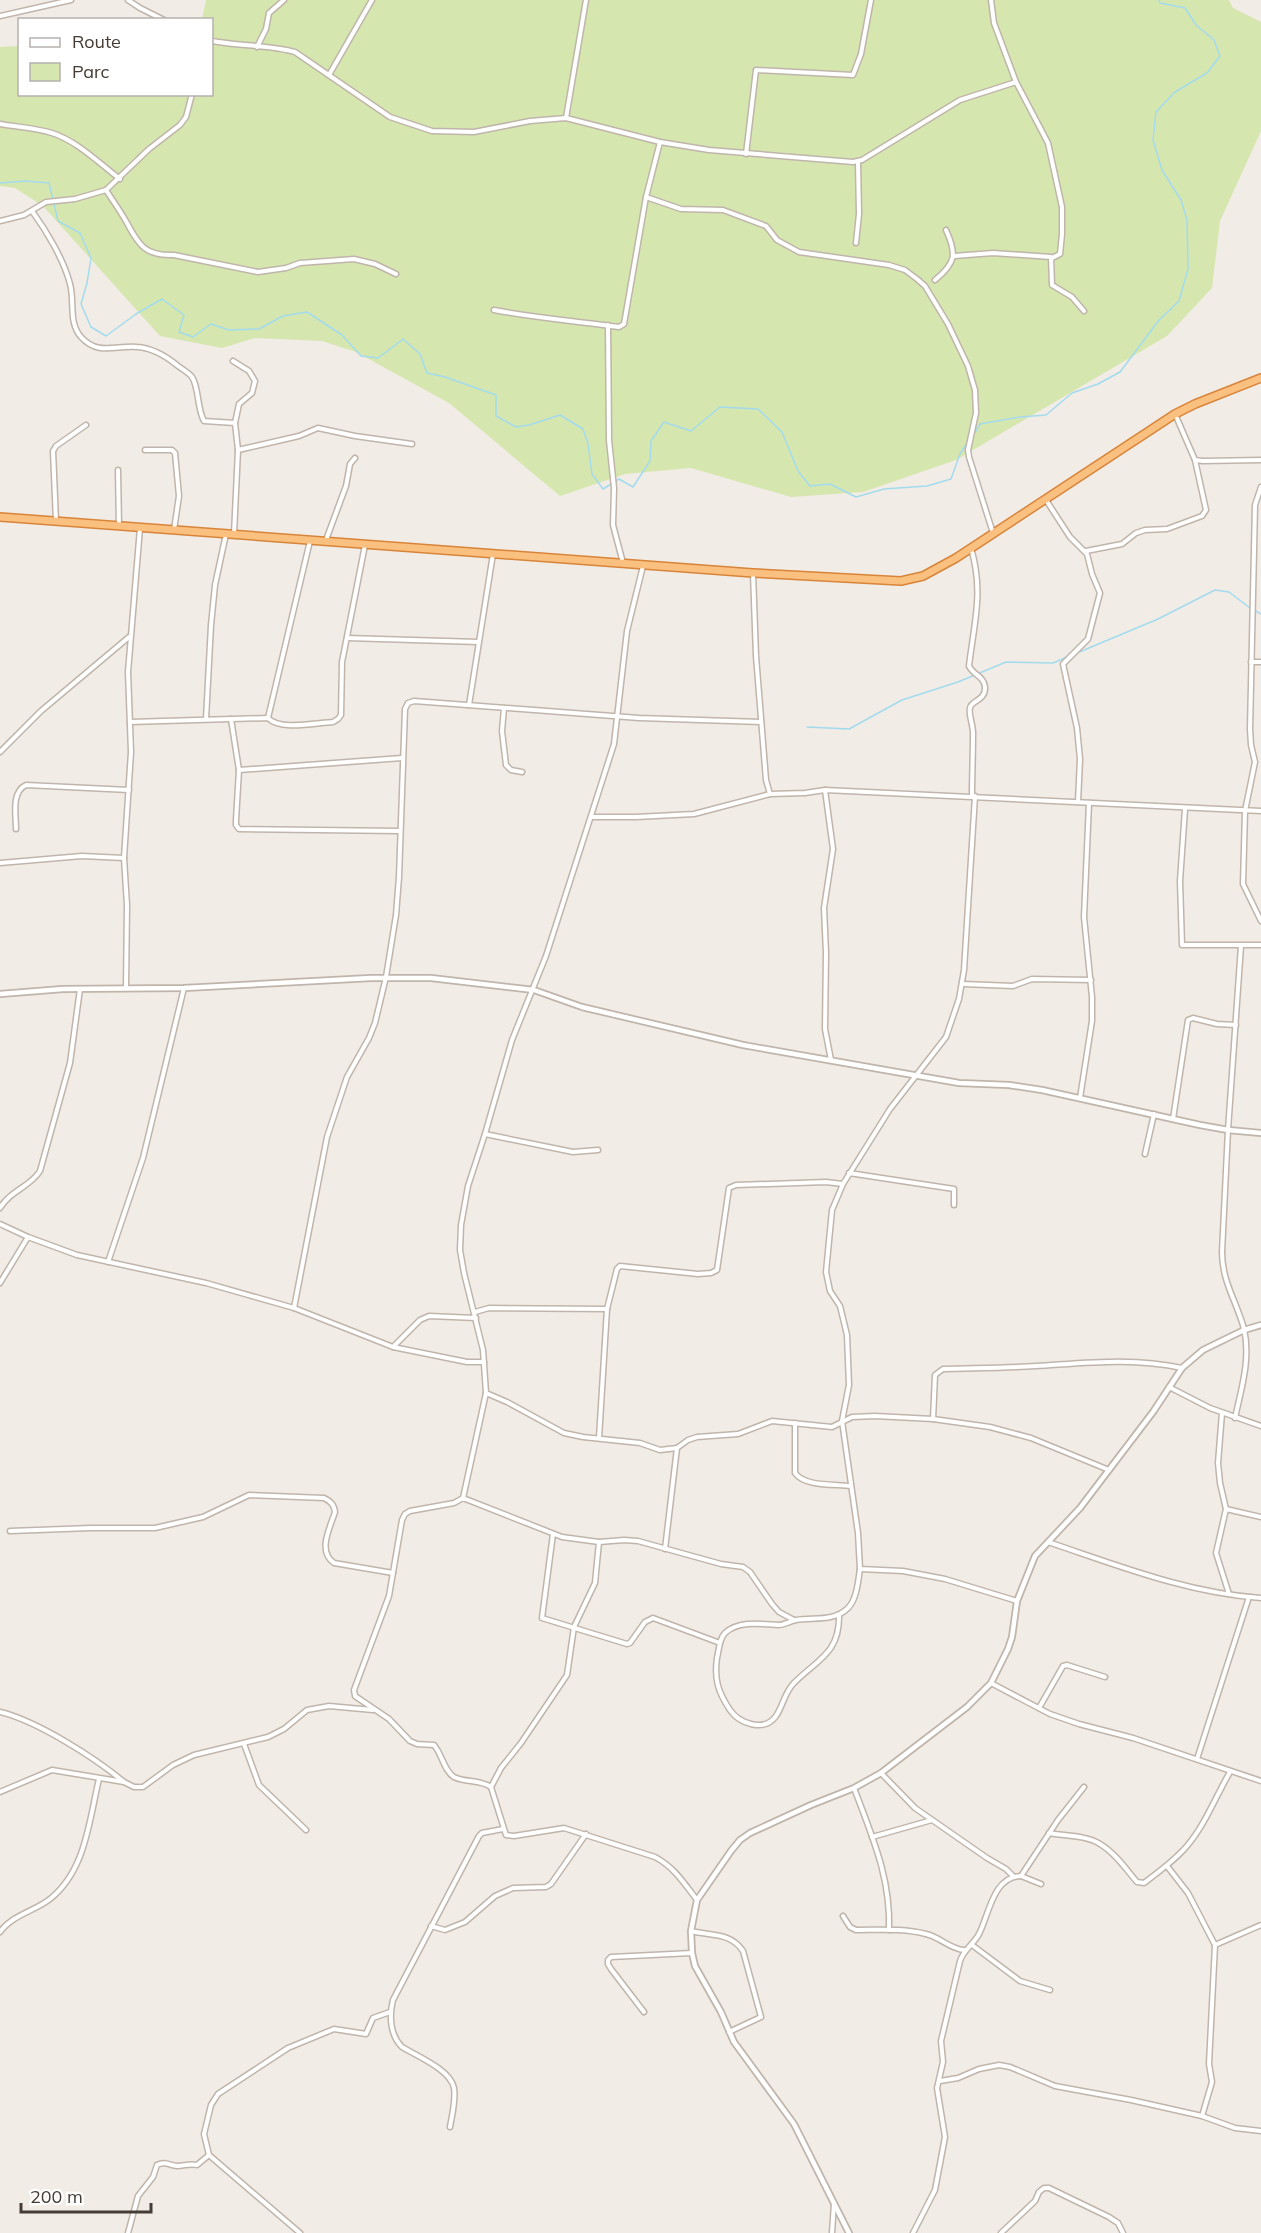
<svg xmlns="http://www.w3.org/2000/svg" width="1261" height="2233" font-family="Mulish,sans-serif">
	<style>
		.green { fill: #d6e6af }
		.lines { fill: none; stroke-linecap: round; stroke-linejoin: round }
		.stream { stroke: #a3dbee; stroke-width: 1.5 }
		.minor-casing { stroke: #c0b5ab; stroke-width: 7 }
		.tertiary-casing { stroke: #c0b5ab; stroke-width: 8 }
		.trunk-casing { stroke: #d88439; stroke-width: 10 }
		.minor { stroke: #fff; stroke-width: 4 }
		.tertiary { stroke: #fff; stroke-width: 4.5 }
		.trunk { stroke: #fac080; stroke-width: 7 }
	</style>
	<rect width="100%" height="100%" fill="#f2ece6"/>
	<polygon class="green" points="206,0 1229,0 1233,8 1261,22 1261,131 1220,221 1212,288 1167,336 956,460 863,492 791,497 691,468 625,474 560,496 449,403 356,352 322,341 255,338 222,348 160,336 43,206 15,188 0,186 0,47 19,46 20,94 212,94 212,20 202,19"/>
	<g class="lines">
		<g class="stream">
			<polyline points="0,183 26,181 49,183 58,221 80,233 91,258 87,283 81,304 91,327 106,336 136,314 162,299 184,315 179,332 193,337 211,324 229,330 259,329 283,316 307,312 342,335 361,356 378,358 403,339 420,354 427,373 445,377 496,395 496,416 516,427 529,425 560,415 583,429 588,444 592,474 603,489 619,479 633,487 650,461 651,441 664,422 691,431 720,407 758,409 782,432 798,471 810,486 830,484 856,497 884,489 927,486 951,479 960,454 967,443"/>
			<polyline points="974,434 980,424 1020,417 1046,415 1072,393 1098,384 1120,372 1159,320 1179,301 1188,269 1187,220 1181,200 1162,170 1153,140 1156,112 1175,92 1207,73 1220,56 1214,40 1196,25 1185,8 1160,3 1159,0"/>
			<polyline points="1254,610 1261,614"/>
			<polyline points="1077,653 1158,619 1215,590 1229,592 1250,608"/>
			<polyline points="807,727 849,729 902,700 958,682 1006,662 1053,663 1067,657"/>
		</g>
		<g class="minor-casing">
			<g id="minor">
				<polyline points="128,0 140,8 164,20"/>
				<polyline points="991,0 994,23 1016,82 1048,143 1062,207 1062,234 1060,254 1052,258"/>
				<polyline points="0,16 71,0"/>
				<path d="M212,41C238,46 271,45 295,52L390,117L432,131L474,132L530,121L566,118L660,142L709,150L853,162L862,160L960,100L1016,82"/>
				<polyline points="257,47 266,29 269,13 284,0"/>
				<polyline points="329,75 372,0"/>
				<polyline points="566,118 586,0"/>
				<path d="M0,124C17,127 35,128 52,133C77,141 99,163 120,179"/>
				<polyline points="746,154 756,70 853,75 861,54 871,0"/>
				<path d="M106,190C113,201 121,212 127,223C139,246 146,256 174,255L258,272L286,268L300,263L354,259L375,264L396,274"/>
				<polyline points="646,197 681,209 723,210 766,226 777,240 799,252 889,265 905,270 917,279 925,286 948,324 968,366 975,390 976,413 968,450 969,457 993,533"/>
				<path d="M32,211C46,230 64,260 70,284C75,302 68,322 81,337C98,356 116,345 137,347C153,348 166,356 178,366C182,369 189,373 192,377C199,387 197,409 204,421L235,423L238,450"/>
				<polyline points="0,221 24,215 46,202 75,199 106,190 149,149 180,125 186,117 192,94"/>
				<polyline points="856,243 859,214 858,162"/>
				<polyline points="954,256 993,253 1051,257 1052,285 1072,297 1084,311"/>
				<path d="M935,280C956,263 957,254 946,230"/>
				<path d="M494,310C536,318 577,321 619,327L624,324L646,197L660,142"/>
				<polyline points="608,325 609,440 614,488 613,525 623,563"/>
				<polyline points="233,361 249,371 255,381 252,393 239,404 235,423"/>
				<polyline points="1175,414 1195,460 1203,461 1261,460"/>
				<polyline points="145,450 172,450 175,453 179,496 174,530"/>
				<polyline points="118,470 119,526"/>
				<polyline points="1261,487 1255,505 1250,729 1251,745 1255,762 1245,811 1243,884 1261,921"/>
				<polyline points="1046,500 1070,537 1087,554 1092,574 1100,593 1088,639 1063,664 1077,728 1080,759 1078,802"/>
				<polyline points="56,521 53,451 56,446 86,425"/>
				<polyline points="234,534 238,450 299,436 318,428 355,436 412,444"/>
				<polyline points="326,540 346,486 350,464 355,458"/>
				<path d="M971,548C984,592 974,623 969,666C973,675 984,676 985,687C986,701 971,700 970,708C968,713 974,728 973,735C973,755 972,776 972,796"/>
				<polyline points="1086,551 1122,544 1136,533 1145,530 1167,529 1202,516 1206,510 1195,460"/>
				<polyline points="753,573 756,656 766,780 770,794"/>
				<polyline points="347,638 478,642"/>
				<polyline points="1251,662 1261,662"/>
				<polyline points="469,705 493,554"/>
				<polyline points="504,708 502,731 506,765 511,770 522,772"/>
				<polyline points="268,718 310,541"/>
				<polyline points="206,719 211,625 215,585 226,534"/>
				<polyline points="231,719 239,770 236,820 236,825 239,829 400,831"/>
				<path d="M130,722L268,718C280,731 315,723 333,722L338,719L341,715L342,662L365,545"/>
				<polyline points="0,752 41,711 129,637"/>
				<polyline points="239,770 402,758"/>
				<polyline points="825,790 833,849 824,908 826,953 825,1029 831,1060"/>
				<polyline points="1185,809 1180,881 1182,945 1261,945"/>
				<polyline points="591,817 636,817 694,814 770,794 805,793 825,790 1261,811"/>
				<path d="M16,829C16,815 11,792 26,785L129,790"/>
				<polyline points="0,863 82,856 124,858"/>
				<polyline points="963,984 1013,986 1032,979 1091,980"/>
				<polyline points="126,988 127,905 124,858 131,752 128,672 140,528"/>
				<polyline points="1080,1098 1092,1021 1092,997 1084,917 1089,803"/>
				<polyline points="1173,1119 1188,1020 1193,1018 1217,1024 1236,1025"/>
				<polyline points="485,1134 573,1152 598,1150"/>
				<polyline points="1145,1154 1154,1114"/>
				<polyline points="849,1173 954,1189 954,1205"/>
				<polyline points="843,1184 832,1210 826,1272 830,1291 840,1306 847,1335 849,1385 842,1421 858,1533 860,1569 903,1571 945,1579 1017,1601"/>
				<path d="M0,1208C11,1190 30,1187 40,1171L70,1063L80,989"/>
				<polyline points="0,1224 28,1237 77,1255 206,1283 294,1308 393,1347 467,1362 484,1362"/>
				<polyline points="108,1262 143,1158 184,988"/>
				<polyline points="0,1283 28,1237"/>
				<polyline points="294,1308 327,1137 347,1077 369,1038 375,1023 386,977 396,915 399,877 405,709 408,703 414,701 639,718 761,722"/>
				<polyline points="475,1312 489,1308 607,1309 617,1269 620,1266 698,1274 711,1273 717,1270 729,1188 736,1185 826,1182 843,1184 890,1109 946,1037 959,999 964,970 975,796"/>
				<polyline points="393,1347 420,1320 429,1316 476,1318"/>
				<polyline points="1169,1387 1210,1408 1261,1426"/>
				<polyline points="486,1393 507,1402 564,1433 583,1437 640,1443 660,1450 677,1448 688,1440 697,1437 738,1434 772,1421 832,1427 852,1417 875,1416 933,1419 990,1427 1031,1438 1109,1470"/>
				<polyline points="1222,1413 1218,1463 1220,1483 1226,1509 1216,1553 1229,1594"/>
				<path d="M1235,1418C1241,1390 1251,1359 1244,1329C1237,1302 1222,1282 1222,1252L1228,1130L1241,946"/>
				<path d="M933,1419L935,1375L943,1369C974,1368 1005,1368 1036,1366C1085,1363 1133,1357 1182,1368"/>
				<path d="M795,1423V1473C805,1487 835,1484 851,1486"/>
				<polyline points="599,1438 607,1309"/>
				<polyline points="463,1498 486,1393 483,1350 464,1273 460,1250 461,1225 468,1186 485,1134 512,1040 546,956 614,744 627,631 643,566"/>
				<polyline points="1226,1509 1261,1517"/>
				<path d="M10,1531L91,1528H155L203,1517L249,1495L324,1498C330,1501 334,1504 335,1512C330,1528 317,1551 334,1563L393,1573"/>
				<polyline points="553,1534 542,1618 627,1644 630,1643 645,1622 653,1618 720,1643"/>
				<path d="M1048,1542C1117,1565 1187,1593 1261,1598"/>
				<polyline points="665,1549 677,1448"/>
				<path d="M839,1615C840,1654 816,1660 793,1684C784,1694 783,1706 776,1716C764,1733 739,1723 730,1710C718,1692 714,1679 717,1658C719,1650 719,1639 725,1633C739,1620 762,1624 778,1625C785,1625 790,1621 796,1620C814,1617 834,1622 848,1608C857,1599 858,1581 860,1569"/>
				<polyline points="991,1683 1050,1714 1079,1724 1133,1738 1261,1781"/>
				<polyline points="1039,1708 1063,1666 1067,1665 1105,1677"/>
				<path d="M0,1712C37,1721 94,1757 124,1782"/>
				<polyline points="244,1744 259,1785 306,1830"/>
				<polyline points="1197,1759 1249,1597"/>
				<polyline points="881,1773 915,1808 987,1858 1006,1869 1013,1876"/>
				<polyline points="491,1787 501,1768 521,1743 567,1675 574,1627 595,1583 599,1542"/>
				<path d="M854,1788C872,1836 891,1878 889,1930"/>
				<polyline points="0,1792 52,1770 124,1782 134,1787 143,1787 173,1765 194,1755 268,1737 284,1729 307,1710 329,1706 373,1710"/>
				<path d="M1049,1833C1064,1836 1086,1835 1100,1844C1115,1853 1126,1869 1137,1882L1144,1883C1160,1871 1175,1860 1187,1846C1205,1825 1216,1796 1230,1772"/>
				<polyline points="872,1837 932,1820"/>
				<polyline points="1167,1866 1188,1893 1215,1945 1209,2064 1212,2082 1202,2116"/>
				<polyline points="1021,1876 1041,1884"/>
				<path d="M697,1900C684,1883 674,1867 655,1857L564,1828L514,1836L506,1835L491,1787C479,1779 466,1783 454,1777C444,1771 442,1754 434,1745L417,1744L410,1741L389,1719L355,1696L354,1690L389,1596L402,1520L405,1514L410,1511L454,1503L463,1498L562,1537L599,1542L624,1540L638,1541L721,1564L743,1567L750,1572L772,1604L779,1612L794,1620"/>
				<path d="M843,1916L850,1927L856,1930C878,1930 904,1928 926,1934C940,1937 950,1949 964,1950"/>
				<polyline points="431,1926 445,1930 465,1922 495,1896 513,1888 546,1887 551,1884 586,1834"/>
				<path d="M691,1931C711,1936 730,1932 743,1951L761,2017L729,2032"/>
				<path d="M0,1932C12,1915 35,1911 50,1899C86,1870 89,1821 99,1779"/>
				<polyline points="972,1945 1020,1981 1050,1990"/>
				<polyline points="1215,1945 1261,1925"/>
				<polyline points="644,2012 611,1969 608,1964 608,1960 611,1957 692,1953"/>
				<polyline points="940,2081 958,2078 979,2069 999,2065 1010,2067 1055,2086 1131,2100 1202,2116 1235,2128 1261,2131"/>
				<path d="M450,2127C452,2115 456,2100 454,2088C451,2070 417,2056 402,2047C390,2035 389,2016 393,2000L479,1836L482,1833L503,1829"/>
				<path d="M128,2233L138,2196L153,2177L157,2165C165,2161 169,2165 177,2166C184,2166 190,2163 197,2165L209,2155"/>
				<polyline points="300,2233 209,2155 204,2134 211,2105 218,2094 288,2048 334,2029 366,2034 373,2018 390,2012"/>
				<polyline points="832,2233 834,2203"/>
				<path d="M913,2233L935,2190L945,2137L937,2088L943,2062L941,2041L960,1961C964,1949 973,1945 979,1934C989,1915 993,1876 1021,1876L1058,1820L1084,1787"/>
				<polyline points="1001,2233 1035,2201 1039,2192 1044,2188 1049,2188 1109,2217 1118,2223 1123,2233"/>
			</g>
		</g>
		<g class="tertiary-casing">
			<g id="tertiary">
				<polyline points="0,994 63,989 184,988 371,978 431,978 534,990 582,1007 743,1045 959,1083 1009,1085 1042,1090 1200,1125 1228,1130 1261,1133"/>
				<polyline points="849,2233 794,2124 734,2042 721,2012 695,1966 692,1953 691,1931 697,1900 731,1851 740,1840 750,1833 811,1805 854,1788 881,1773 967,1707 991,1683 1008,1649 1012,1637 1017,1601 1035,1556 1080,1508 1153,1412 1182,1368 1203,1350 1244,1330 1261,1325"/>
			</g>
		</g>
		<g class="trunk-casing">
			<polyline id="trunk" points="0,517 753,573 901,581 923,576 956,558 1175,414 1195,404 1261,378"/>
		</g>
		<use href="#minor" class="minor"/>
		<use href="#tertiary" class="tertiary"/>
		<use href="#trunk" class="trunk"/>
	</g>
	<rect x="18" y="18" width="195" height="78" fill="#ffffff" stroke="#b5b1ae" stroke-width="1.5"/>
	<rect x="30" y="38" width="30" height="9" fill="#ffffff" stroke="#b5b1ae" stroke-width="1.5"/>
	<text x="72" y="48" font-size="18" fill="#453c35">Route</text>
	<rect x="30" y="63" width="30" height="18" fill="#d6e6af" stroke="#b5b1ae" stroke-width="1.5"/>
	<text x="72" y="78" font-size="18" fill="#453c35">Parc</text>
	<path d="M21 2203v9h130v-9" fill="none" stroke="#453c35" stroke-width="3"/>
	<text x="30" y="2203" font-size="18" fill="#453c35" stroke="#ffffff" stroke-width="4.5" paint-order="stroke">200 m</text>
</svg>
